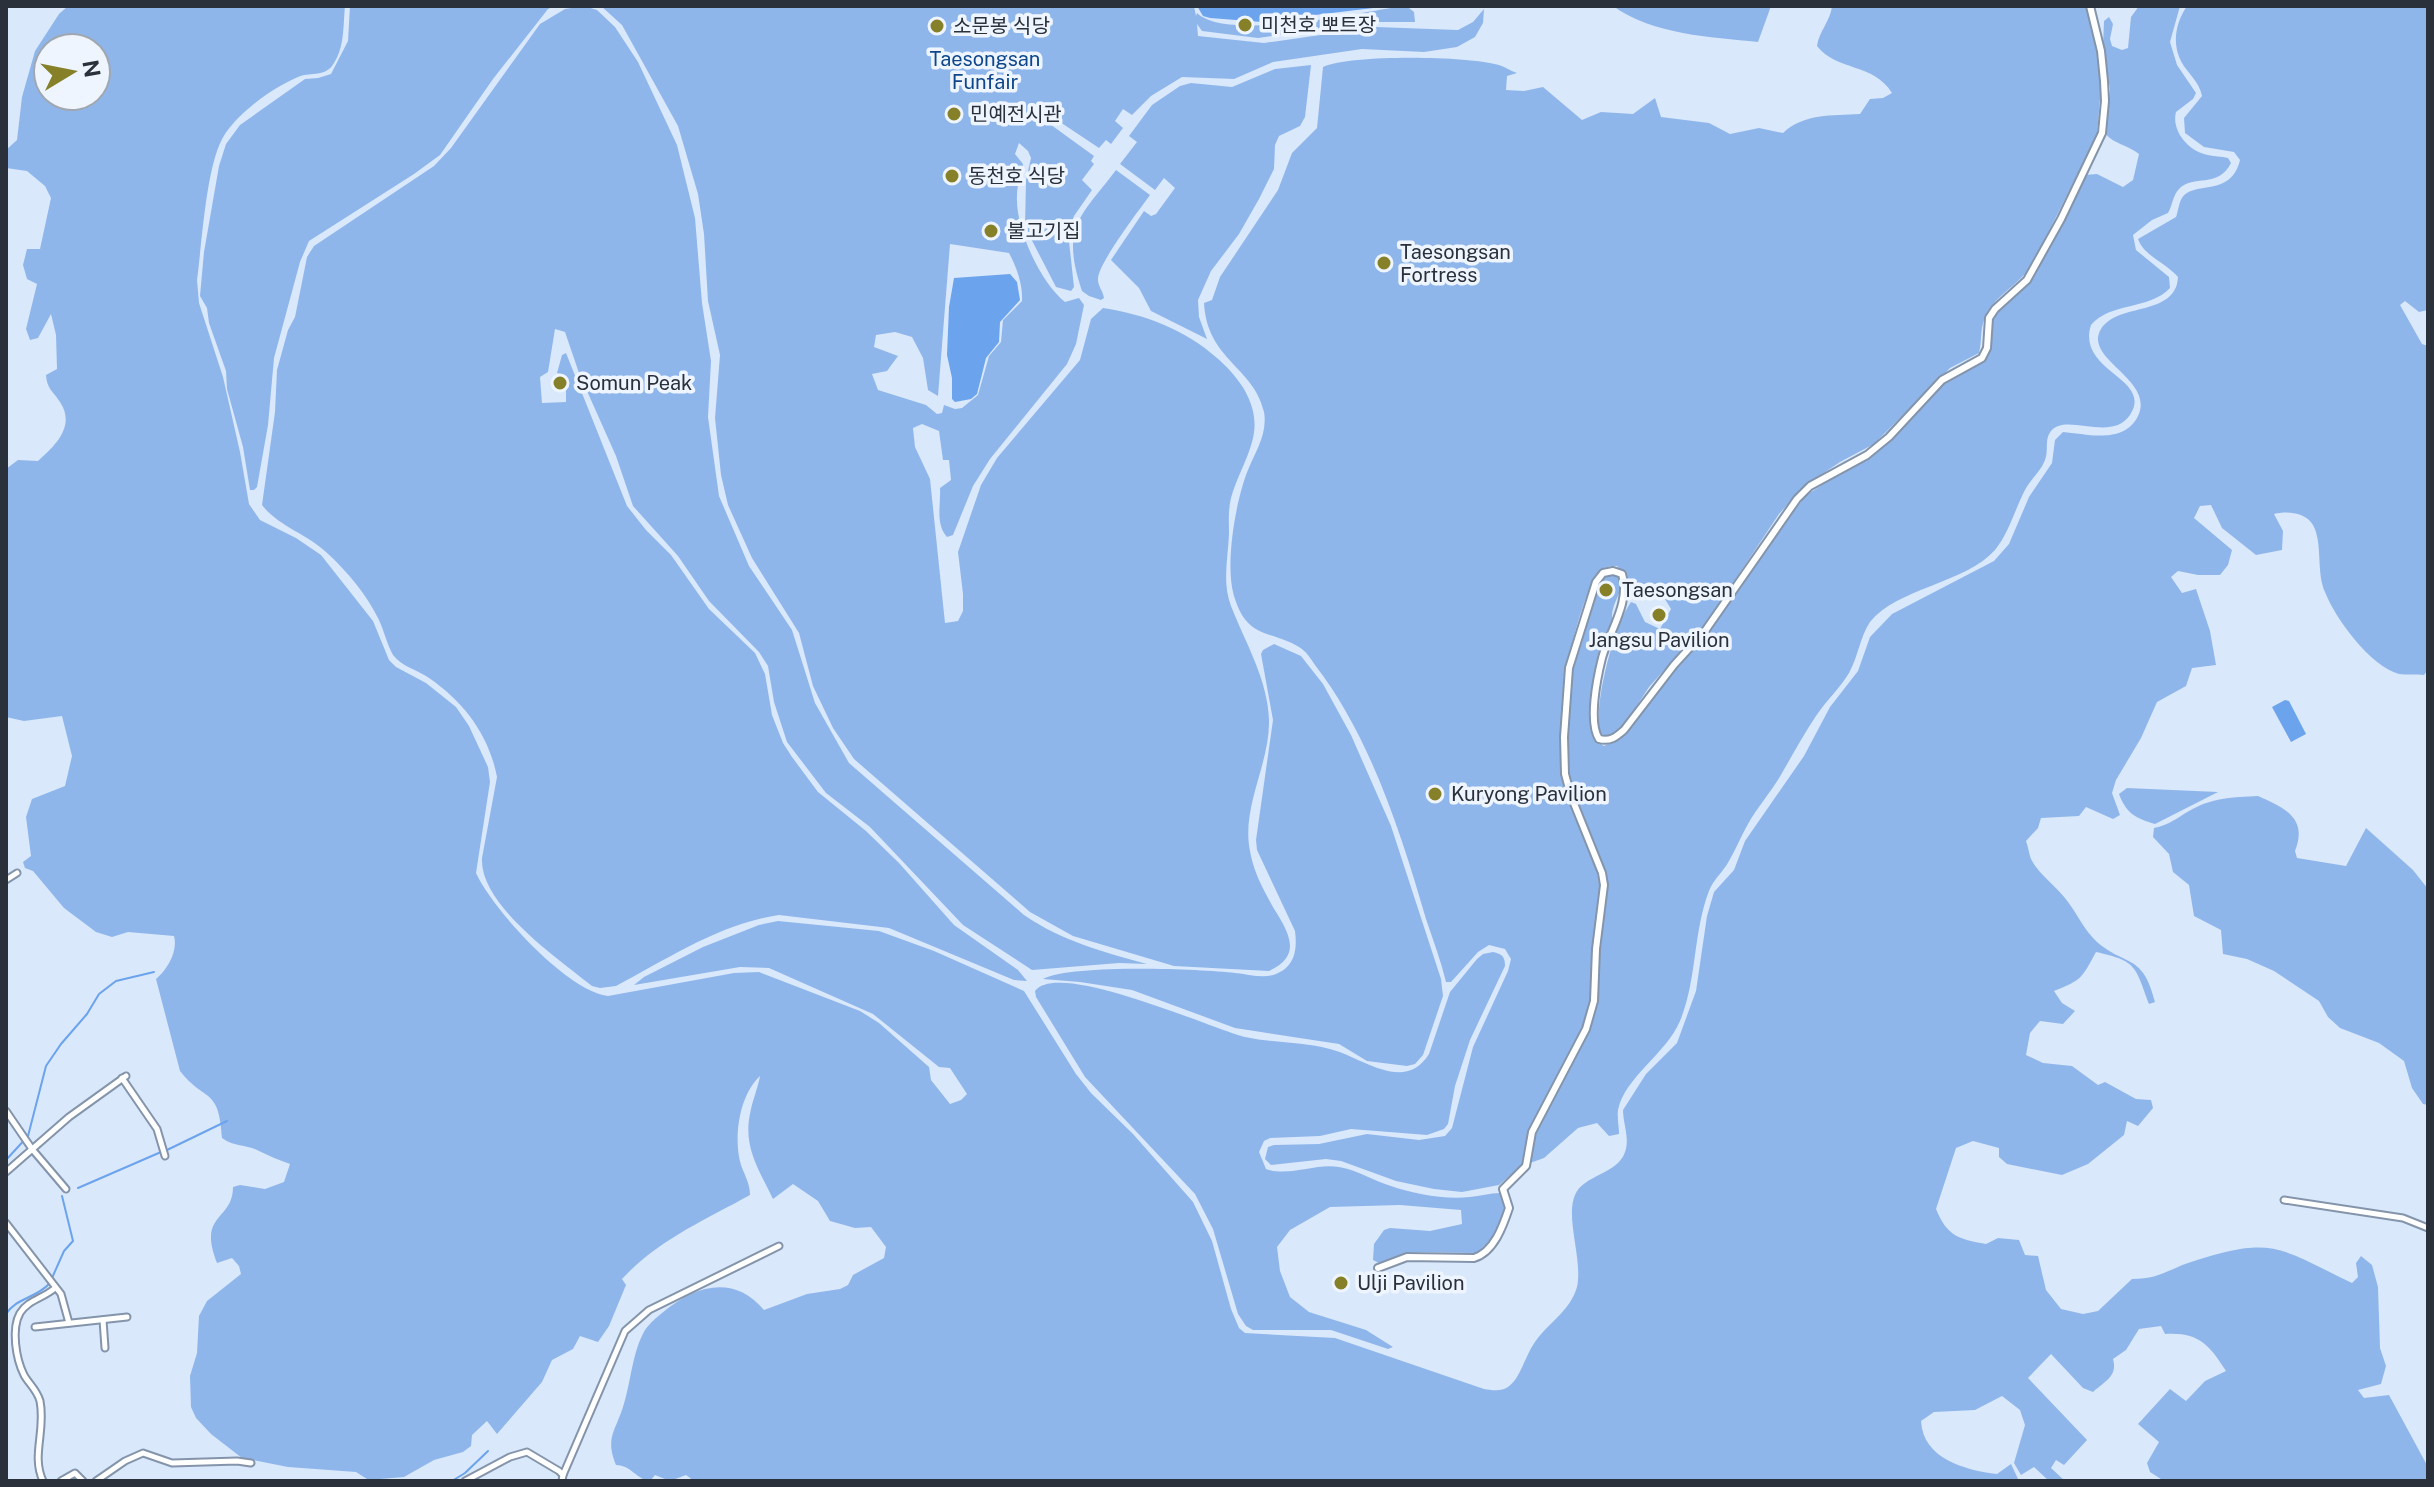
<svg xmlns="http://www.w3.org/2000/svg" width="2434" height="1487" font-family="'Public Sans','Noto Sans KR',sans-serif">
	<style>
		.green { fill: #8fb6eb; fill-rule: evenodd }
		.water { fill: #6ba3ed }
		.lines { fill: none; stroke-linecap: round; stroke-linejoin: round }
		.stream { stroke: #6ba3ed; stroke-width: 2 }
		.minor-casing { stroke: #8494aa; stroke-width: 9 }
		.tertiary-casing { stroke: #8494aa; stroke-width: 10 }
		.minor { stroke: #fff; stroke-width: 5 }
		.tertiary { stroke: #fff; stroke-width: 6 }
		.poi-dot { fill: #868129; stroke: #eef5ff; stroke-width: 3 }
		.labels { text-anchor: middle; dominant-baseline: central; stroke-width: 7; stroke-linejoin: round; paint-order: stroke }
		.poi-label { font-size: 20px; fill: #2a313a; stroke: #eef5ff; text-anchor: start }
		.park-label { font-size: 20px; fill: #0f478a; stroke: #eef5ff }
	</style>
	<rect width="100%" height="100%" fill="#dae8fc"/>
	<g class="green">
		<path d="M68,6H345C343,26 345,49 332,66C323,77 309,72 298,77C272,88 241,111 225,134C206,162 202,244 197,280L199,303L223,377L240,452L249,504L260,520L296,538L321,555L373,621L389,660L396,667L426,683L456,707L469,726L488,767L490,782L476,873C493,910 567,991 608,996L734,973L759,972L860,1011L879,1023L929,1067L931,1080L950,1104L961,1100L967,1094L950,1068L939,1067L873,1014L769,968L740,967L634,985L644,977L703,947L759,925L778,921L879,931L934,951L1024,991L1076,1074L1091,1093L1133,1134L1193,1202L1212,1241L1231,1309L1239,1328L1245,1333L1335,1338L1484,1389C1491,1390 1501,1392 1508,1387C1520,1379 1525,1357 1533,1345C1546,1324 1570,1312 1577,1287C1583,1260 1565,1218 1575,1195C1583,1175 1618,1174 1625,1152C1630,1138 1623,1124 1623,1110L1646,1074L1677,1043L1696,991L1707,916L1714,892L1734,870L1745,841L1804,756L1830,707L1858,671L1870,637L1892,614L1994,561L2009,544L2029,497L2052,463L2055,440L2063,432C2087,434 2122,444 2137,418C2158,380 2082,360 2101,329C2118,302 2176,317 2178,277C2165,262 2144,256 2138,239L2176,217C2178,212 2179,202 2182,198C2194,180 2231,198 2240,160L2234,152L2204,147L2185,133L2184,118L2202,96C2199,81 2189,75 2182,63C2171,44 2176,22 2187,6H2428V310L2419,312L2405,301L2400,305L2422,344L2428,346V670L2424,675C2416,674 2406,675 2399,674C2370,666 2335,618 2325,592C2316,572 2323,543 2313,525C2305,512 2287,511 2274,514L2283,531L2282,550L2256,555L2222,528L2211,505L2200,506L2194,518L2232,550L2228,565L2220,575H2198L2178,571L2171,577L2182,593L2196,589L2210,631L2216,665L2192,668L2186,686L2157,702L2141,738L2116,780L2112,793L2120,815L2113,819L2086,807L2079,816L2041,818L2038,828L2026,841C2028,846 2029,854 2031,859C2039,875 2058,887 2068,902C2078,915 2084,930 2097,942C2126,967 2143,953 2155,1002L2149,1004C2135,966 2137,961 2096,952C2082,978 2082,980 2054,991L2062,1003L2075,1011L2063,1024L2040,1021L2030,1033L2026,1055L2043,1063L2072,1066L2098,1085L2105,1082L2136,1099L2151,1100L2153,1108L2138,1126L2127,1121L2124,1135L2088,1164L2062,1175L2007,1164L1999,1157V1148L1973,1141L1956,1148L1936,1209C1947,1236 1958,1239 1986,1244L1998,1238L2019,1240L2025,1255L2038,1256L2046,1290L2061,1309L2083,1314L2098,1311L2132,1279C2159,1279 2167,1270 2191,1262C2274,1235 2279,1248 2352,1283L2358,1277L2356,1263L2361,1256L2372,1265L2378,1287L2380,1348L2386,1366L2381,1384L2358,1390L2364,1398L2389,1395L2428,1467V1481H2164L2150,1472L2147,1463L2159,1442L2138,1424L2170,1389L2186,1401L2205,1381L2226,1371C2209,1344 2198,1332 2165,1334L2161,1326L2139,1329L2126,1350L2113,1359C2118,1376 2105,1381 2093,1392L2083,1388L2051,1354L2028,1378L2087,1440L2064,1465L2056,1460L2051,1468L2065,1481H2049L2034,1467L2021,1475L2014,1463L2025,1425L2020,1410L2002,1396L1975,1410L1934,1412L1921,1421C1923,1459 1965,1470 1997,1474L2011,1464L2019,1481H694L686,1475L670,1481L655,1475L650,1481C637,1480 631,1465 616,1465C605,1438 615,1432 623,1407C631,1383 632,1352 645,1330C649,1324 657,1317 662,1313C695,1285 734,1274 764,1310L807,1294L840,1289L848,1285L853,1275L884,1258L886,1247L871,1227L855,1228L830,1221L818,1201L793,1184L773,1199C759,1170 743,1147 750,1114C752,1101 758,1088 760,1076C739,1095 733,1139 741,1165C745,1176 750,1184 750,1195C705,1220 658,1240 622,1279L626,1285L609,1326L598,1342L580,1336L573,1349L552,1360L542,1382L497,1434L487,1421L472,1435L471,1446L463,1452L434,1460L404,1477L380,1479H367L356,1472L288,1467L242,1458L211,1434L196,1418L191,1407L190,1376L197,1353L199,1316L207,1301L241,1274L239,1266L232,1258L217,1263C197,1213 233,1221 233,1187L240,1185L265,1189L284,1182L290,1164C279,1160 269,1156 259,1151C247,1144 236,1148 222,1138C219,1086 205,1103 180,1071L156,979C168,969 178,951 174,936L128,932L112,937L96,932L64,908L33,871L25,868L23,862L31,856L26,817L32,799L65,786L72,756L62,716L24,721L6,717V469L18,460L38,461C55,446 76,426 60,402C53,391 47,389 46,375L57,369L56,335L51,314L38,338L30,340L26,329L37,284L27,279L23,265L27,249H40L51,198L45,186L27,171L6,168V150L17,140L22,97L35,51L59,14ZM48,48H96V96H48Z"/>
		<polygon points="350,6 555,6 548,9 493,79 440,155 414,174 309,241 300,262 274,358 268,425 257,487 254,490 250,490 243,447 227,389 226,371 209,323 207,308 200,296 204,252 219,166 226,144 240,125 305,79 318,78 331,74 348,41"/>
		<path d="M584,6L597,10L615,27L638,62L677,145L695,218L702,303L711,361L708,417L719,496L749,566L792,630L815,703L849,763L1024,915C1062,941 1103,952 1147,964L1119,963L1032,970L963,925L870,827L826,793L787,742L774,702L768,666L759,652L709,601L678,556L633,506L616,456L579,373L565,332L555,329L548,372L540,377L542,403L566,402V376L557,373L562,355L566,353L627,506L646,530L671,555L709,609L755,653L765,674L772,715L783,743L792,757L818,792L866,831L899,863L954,925L1018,970L1027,981L1014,980L889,928L779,915C721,923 667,959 616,986L600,988L592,986C559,959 479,905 482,858L497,777C489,735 464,702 429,678C418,670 402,667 393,655C387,644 384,631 379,620C367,595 347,571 326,552C307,534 278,526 262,505L275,412L277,370L288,330L295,317L307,257L314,246L434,166L451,148L540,24L565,9Z"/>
		<path d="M601,6H1194L1196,16L1197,13C1226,41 1352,14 1391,8H1409L1414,12L1415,22H1373L1258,38L1202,31L1197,24L1198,36L1264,43L1376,27L1458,30L1473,22L1484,9L1483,23L1475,37L1457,47L1424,52L1362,49L1273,62L1234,79L1182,77L1151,96L1132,115L1123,109L1115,121L1123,128L1111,144L1106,140L1099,148L1039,108L1036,114L1094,156L1091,161L1094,164L1082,180L1092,190L1074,216L1068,232L1074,287L1071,291L1056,287L1025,227L1026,180L1031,158L1028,151L1019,143L1015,154L1023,164C1022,175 1017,184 1017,195C1015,228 1040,282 1065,302L1079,298L1084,305L1076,344L1067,364L990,459L973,486L953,535L947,537C935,523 941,505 940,488L951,480L949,460H943L939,431L922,424L913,428L915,447L930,479L945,623L958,621L963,611V594L958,552L981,485L997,458L1080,360L1091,319L1103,308C1144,314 1186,330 1217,358C1241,379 1262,408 1252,442C1247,461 1236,479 1231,498C1228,510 1229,523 1229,534C1228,559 1222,582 1231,606C1245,642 1268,680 1269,720C1270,764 1241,807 1250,851C1253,868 1259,881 1267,896C1279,921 1311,952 1269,971L1174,966L1073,936L1030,912L854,759L833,728L813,686L799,633L752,558L728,505L721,475L715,418L720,355L708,301L704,234L698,194L678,126L622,25ZM950,244L1009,253C1016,266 1023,284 1022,301L1003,320L1001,342L989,356L978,395L962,408L955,409L944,405L942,413L937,414L926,405L878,390L872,374L887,371L898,356L874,347L876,335L895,332L912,337L923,358L928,390L938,396Z"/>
		<path d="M1613,6H1771L1758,42C1710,37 1654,35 1613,6Z"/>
		<path d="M1832,6H2086L2096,43L2101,86L2097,135L2032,265C2019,285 1992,297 1984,320C1980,331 1982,342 1979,353L1950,368L1874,444L1840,462L1803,487L1779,514L1707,622L1649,687L1621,730L1614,736L1606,737L1600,733C1593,706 1614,625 1631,602L1636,604L1645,622L1660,629L1671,609L1665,599L1646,591L1639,595L1629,592L1627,576L1617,566C1611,566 1605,566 1600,571C1584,588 1566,663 1564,688C1561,715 1559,746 1562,774C1567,815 1597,849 1600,890L1590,1006L1584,1024L1531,1125L1523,1164L1499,1185L1462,1192L1434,1189L1396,1181L1341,1161L1326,1159L1271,1165L1265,1159L1268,1147L1274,1145L1319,1144L1367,1134L1419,1140L1445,1136L1452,1128L1473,1047L1508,971L1511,959L1505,949L1489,945L1478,952L1451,982H1446C1441,961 1433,940 1426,919C1401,833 1370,736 1315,665C1311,659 1306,651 1299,647C1270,630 1248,639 1235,599C1224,568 1235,506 1246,475C1254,453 1268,435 1264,412C1254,367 1207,360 1204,303L1212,300L1220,277L1278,190L1292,153L1317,128L1323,67C1351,54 1468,56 1499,65C1505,67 1511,71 1517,73L1507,76L1506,90L1524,91L1543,87L1582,120L1601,112L1633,114L1655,98L1661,117L1709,123L1730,134L1759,128L1783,133C1804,113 1832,116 1860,114L1870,99L1883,98L1892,93C1874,63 1836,71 1817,46C1819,31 1831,20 1832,6Z"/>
		<path d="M2139,6H2180L2170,42L2177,65L2196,93L2193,99L2176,112C2171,131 2189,152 2208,155C2215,157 2221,156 2228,158L2231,163C2218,189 2193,174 2179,189C2173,195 2172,206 2168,213L2152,220L2133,235L2136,250L2169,277L2170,288C2150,310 2110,302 2091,325C2076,372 2154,378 2130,415C2111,443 2066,412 2051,431C2044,439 2049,451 2045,460C2041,471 2030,480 2025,490C2015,509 2009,533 1995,550C1966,583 1897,588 1870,622C1860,637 1858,657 1849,673C1840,688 1826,701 1816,716C1804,734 1793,754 1782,773C1772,791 1758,806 1748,824C1741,836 1736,849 1729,861C1723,872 1713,880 1709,891C1693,932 1697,981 1680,1021C1666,1054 1625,1077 1618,1110C1617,1118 1619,1126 1619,1134L1609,1136L1597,1123L1578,1128L1544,1158L1530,1163C1536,1111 1572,1070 1591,1022L1605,885L1574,796L1569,774L1567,696L1571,670L1582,643L1591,601L1601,579L1614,574L1621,579C1623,591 1616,597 1613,609C1611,615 1613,622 1611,628C1601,663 1583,704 1595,740L1604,746L1620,738L1662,685L1701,641L1805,496L1883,445L1944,384L1985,360L1990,351V326L1997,313L2029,282L2085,175L2097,174L2123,187L2133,180L2139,154C2128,145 2113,144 2105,133L2110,89L2103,47L2104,21L2109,17L2113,24L2110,39L2112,46L2122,50L2128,48L2131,17Z"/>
		<polygon points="1311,65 1305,117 1300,126 1279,136 1275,145 1274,169 1259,199 1239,234 1211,271 1198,300 1199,317 1207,339 1151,311 1139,288 1111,260 1144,211 1151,216 1156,214 1175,188 1164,178 1155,190 1120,164 1137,142 1129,136 1152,105 1180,86 1191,83 1232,87 1275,69"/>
		<path d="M1116,170L1150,195C1140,209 1096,266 1098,280C1098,286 1103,291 1104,298L1101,300L1089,296L1082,291C1060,225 1081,217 1116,170Z"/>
		<path d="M1274,644L1301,656L1323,684L1351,735L1391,826L1441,979L1443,996L1423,1055L1415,1064L1407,1066L1367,1061L1339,1044L1235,1028L1132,990L1080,982L1043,979C1073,964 1198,969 1235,973C1249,974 1265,980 1278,973C1296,965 1297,947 1295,931L1257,850L1256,840L1273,720L1261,654L1263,650Z"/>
		<path d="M2127,788L2218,792L2155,824C2135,818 2126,813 2119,794Z"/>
		<path d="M2258,796C2285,808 2308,818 2295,851L2297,858L2346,866L2366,828L2413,870L2428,889V1105L2423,1104L2412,1088L2404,1061L2379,1043L2340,1028L2328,1017L2319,1001L2274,971L2247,959L2223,954L2221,930L2194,916L2189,885L2173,872L2169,854L2153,837L2154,828C2169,825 2177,818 2189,811C2211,798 2233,797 2258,796Z"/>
		<path d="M1493,952C1502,954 1505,956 1505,966L1470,1040L1455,1086L1448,1124L1444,1129L1427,1135L1351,1129L1320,1136L1270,1138L1264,1141L1259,1152L1266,1169C1290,1177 1315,1163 1339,1167C1358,1170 1373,1181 1391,1186C1414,1194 1445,1200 1470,1197C1480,1196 1490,1193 1500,1193C1512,1213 1494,1241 1476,1253L1408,1252L1379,1263L1373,1260L1374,1244L1384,1230L1390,1228L1430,1231L1462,1224L1461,1210L1400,1205L1330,1207L1290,1230L1277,1247L1280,1271L1290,1297L1309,1312L1366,1330L1393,1347L1388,1349L1331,1330H1253L1246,1326L1238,1314L1213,1229L1195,1194L1085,1077L1036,997L1035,991C1058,959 1212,1029 1245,1037C1273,1043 1303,1042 1330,1049C1362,1057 1404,1094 1429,1054L1450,992L1477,959L1483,954Z"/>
	</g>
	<g class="water">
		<polygon points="1197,6 1390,6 1290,18 1274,23 1210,18 1203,16"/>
		<polygon points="1010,274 1017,282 1020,300 1000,322 999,342 986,358 977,394 971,399 955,402 952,399 952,378 947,355 949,307 954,278"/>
		<polygon points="2285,700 2289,701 2306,734 2291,742 2272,707"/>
	</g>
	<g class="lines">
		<g class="stream">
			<polyline points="167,1150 227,1121"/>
			<polyline points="6,1160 28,1136 46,1066 61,1044 87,1014 99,994 116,981 154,972"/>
			<polyline points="78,1188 161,1152"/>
			<polyline points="52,1278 64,1251 73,1241 62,1196"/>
			<path d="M6,1314C16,1298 36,1298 49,1284"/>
			<polyline points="452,1481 465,1473 488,1451"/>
		</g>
		<g class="minor-casing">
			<g id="minor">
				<polyline points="6,880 17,873"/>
				<polyline points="122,1078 157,1129 165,1156"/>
				<polyline points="6,1111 32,1149 66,1189"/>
				<polyline points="6,1172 69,1117 126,1076"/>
				<polyline points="2284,1200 2403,1218 2428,1228"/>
				<polyline points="6,1223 61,1294 69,1323"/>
				<polyline points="103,1320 105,1348"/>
				<polyline points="35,1327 127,1317"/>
				<polyline points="563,1475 625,1331 649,1310 779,1246"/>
				<path d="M43,1481C31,1455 46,1431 40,1401C37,1390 29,1384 24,1375C16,1359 11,1329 20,1313C28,1300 44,1298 55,1288"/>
				<polyline points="61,1481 75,1473 83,1481"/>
				<polyline points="96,1481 125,1461 143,1453 172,1463 237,1461 251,1463"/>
				<polyline points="465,1481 510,1457 527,1452 559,1471 563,1475 562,1481"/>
			</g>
		</g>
		<g class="tertiary-casing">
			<path id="tertiary" d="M1378,1268L1407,1257L1474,1258C1494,1252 1503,1226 1509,1208L1503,1189L1526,1166L1532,1132L1586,1029L1594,1001L1596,949L1604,885L1602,873L1571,796L1565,774L1564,737L1569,668L1596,582L1603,573L1613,571L1622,574C1631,602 1609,632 1602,658C1597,678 1588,722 1599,739C1610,742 1616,737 1624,730L1674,665L1705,631L1797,499L1810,486L1867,455L1889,437L1942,380L1982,358L1987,348L1989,318L1995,309L2027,280L2061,219L2102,133L2105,101L2104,81L2101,51L2090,6"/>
		</g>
		<use href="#minor" class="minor"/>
		<use href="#tertiary" class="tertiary"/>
	</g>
	<g class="poi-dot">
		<circle cx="1245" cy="25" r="8"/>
		<circle cx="937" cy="26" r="8"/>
		<circle cx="954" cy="114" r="8"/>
		<circle cx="952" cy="176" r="8"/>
		<circle cx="991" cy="231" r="8"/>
		<circle cx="1384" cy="263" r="8"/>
		<circle cx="560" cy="383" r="8"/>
		<circle cx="1606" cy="590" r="8"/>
		<circle cx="1659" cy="615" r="8"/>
		<circle cx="1435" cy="794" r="8"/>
		<circle cx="1341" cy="1283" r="8"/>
	</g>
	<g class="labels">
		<g class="poi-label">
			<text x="1261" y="25">미천호 뽀트장</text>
			<text x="953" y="26">소문봉 식당</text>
			<text x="970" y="114">민예전시관</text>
			<text x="968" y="176">동천호 식당</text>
			<text x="1007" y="231">불고기집</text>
			<text x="1400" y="252">Taesongsan<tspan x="1400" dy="23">Fortress</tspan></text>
			<text x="576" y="383">Somun Peak</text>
			<text x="1622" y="590">Taesongsan</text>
			<text x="1659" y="640" text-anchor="middle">Jangsu Pavilion</text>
			<text x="1451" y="794">Kuryong Pavilion</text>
			<text x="1357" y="1283">Ulji Pavilion</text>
		</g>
		<g class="park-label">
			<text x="985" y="59">Taesongsan<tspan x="985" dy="23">Funfair</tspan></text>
		</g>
	</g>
	<rect width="2434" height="1487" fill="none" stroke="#2a313a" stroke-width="16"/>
	<g transform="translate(72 72) rotate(80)"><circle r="38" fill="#eef5ff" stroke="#a0a7b0" stroke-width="2"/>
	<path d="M0-6L14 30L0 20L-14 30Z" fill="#868129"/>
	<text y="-12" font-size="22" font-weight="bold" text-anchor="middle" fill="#2a313a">N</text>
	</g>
</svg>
